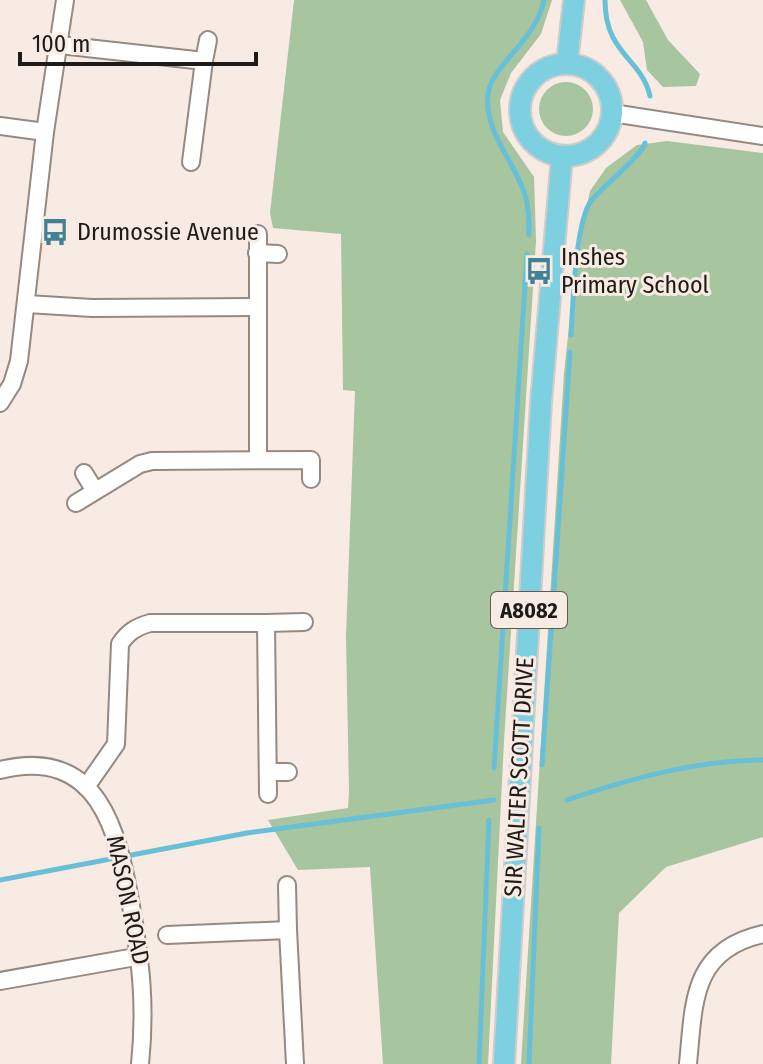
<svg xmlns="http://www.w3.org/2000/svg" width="763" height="1064" font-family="'Fira Sans Condensed',sans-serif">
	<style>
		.green { fill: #a7c59e }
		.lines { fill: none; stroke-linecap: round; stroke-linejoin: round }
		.stream { stroke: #67c0d8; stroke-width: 5 }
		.minor-casing { stroke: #958a82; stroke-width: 20 }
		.major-casing { stroke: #cecdcc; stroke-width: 24 }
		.minor { stroke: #fff; stroke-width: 16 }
		.major { stroke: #7cd0e0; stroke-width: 20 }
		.labels { text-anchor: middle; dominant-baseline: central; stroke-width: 6; stroke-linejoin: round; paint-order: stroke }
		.shield { fill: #f8ebe3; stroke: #605955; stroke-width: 2 }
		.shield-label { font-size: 22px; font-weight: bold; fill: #1f1b18 }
		.poi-label { font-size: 24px; fill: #1f1b18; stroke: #f8ebe3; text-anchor: start }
		.street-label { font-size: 24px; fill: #1f1b18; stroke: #f8ebe3 }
	</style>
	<rect width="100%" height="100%" fill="#f8ebe3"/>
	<g class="green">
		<polygon points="294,0 552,0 541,34 511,73 500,100 503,132 534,177 536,241 504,741 488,1064 383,1064 370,867 298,870 268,820 348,808 349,792 346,637 355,391 343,390 341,234 273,228 270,213"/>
		<polygon points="620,0 646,0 668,40 700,74 696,86 663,87 647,70 643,42"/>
		<circle cx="566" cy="109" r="27"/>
		<polygon points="667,141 763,153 763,837 666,867 619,913 611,1064 521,1064 564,373 578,245 590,191 606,168 637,145"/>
	</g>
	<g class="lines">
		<g class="stream">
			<path d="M605,0C605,55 641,57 650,96"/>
			<path d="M529,235C529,220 529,206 524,192C513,159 484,132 488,94C492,64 536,41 544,0"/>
			<path d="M571,335C573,306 575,223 591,201C602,187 642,156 645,143"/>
			<polyline points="542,765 570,352"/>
			<polyline points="494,768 527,254"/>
			<path d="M567,800C629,779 697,760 763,760"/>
			<polyline points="0,880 247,833 494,800"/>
			<polyline points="479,1064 489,820"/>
			<polyline points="529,1064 539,828"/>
		</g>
		<g class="minor-casing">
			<g id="minor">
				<polyline points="60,45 204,61 191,162"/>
				<polyline points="204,61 208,40"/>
				<polyline points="612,113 763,136"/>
				<polyline points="0,126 45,132"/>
				<polyline points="258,234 258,459"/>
				<polyline points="257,253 278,254"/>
				<polyline points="27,304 92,308 256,307"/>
				<polyline points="0,403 12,384 19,361 45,132 65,0"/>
				<polyline points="84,473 95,491"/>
				<polyline points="76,503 140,464 152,461 311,460 311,479"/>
				<polyline points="266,623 304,622"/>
				<path d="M0,770C99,746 118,831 131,906C141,963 146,1006 140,1064"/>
				<polyline points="268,772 288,772"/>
				<path d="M86,787L116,744L120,644C128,632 136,627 150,623H266L268,794"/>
				<polyline points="287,885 288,930"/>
				<polyline points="167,935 288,930 295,1064"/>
				<polyline points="0,981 141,956"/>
				<path d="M688,1064C694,1003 691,950 763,934"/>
			</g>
		</g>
		<g class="major-casing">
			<g id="major">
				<polyline points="567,63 574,0"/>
				<circle cx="566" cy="110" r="46"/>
				<polyline points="504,1064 541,402 562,156"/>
			</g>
		</g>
		<use href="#minor" class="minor"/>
		<use href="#major" class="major"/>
	</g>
	<defs>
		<g id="bus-bare" transform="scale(2.16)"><path d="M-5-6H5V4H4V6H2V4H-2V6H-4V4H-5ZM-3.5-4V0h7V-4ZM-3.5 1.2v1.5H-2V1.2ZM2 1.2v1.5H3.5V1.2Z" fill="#418195" stroke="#f8ebe3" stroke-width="2.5" paint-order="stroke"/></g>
	</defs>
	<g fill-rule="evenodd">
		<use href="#bus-bare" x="55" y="232"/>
		<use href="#bus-bare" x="539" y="271"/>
	</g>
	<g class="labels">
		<rect class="shield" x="491" y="592" width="76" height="36" rx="6"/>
		<g class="shield-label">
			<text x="529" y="610">A8082</text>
		</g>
		<g class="poi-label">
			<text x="77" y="232">Drumossie Avenue</text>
			<text x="561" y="257">Inshes<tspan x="561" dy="28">Primary School</tspan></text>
		</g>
		<g class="street-label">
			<text transform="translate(519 777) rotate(-87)">SIR WALTER SCOTT DRIVE</text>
			<text transform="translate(128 900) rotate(78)">MASON ROAD</text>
		</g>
	</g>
	<path d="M20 52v12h236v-12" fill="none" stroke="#1f1b18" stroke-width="4"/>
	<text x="32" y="52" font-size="24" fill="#1f1b18" stroke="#f8ebe3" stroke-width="6" paint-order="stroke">100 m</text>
</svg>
